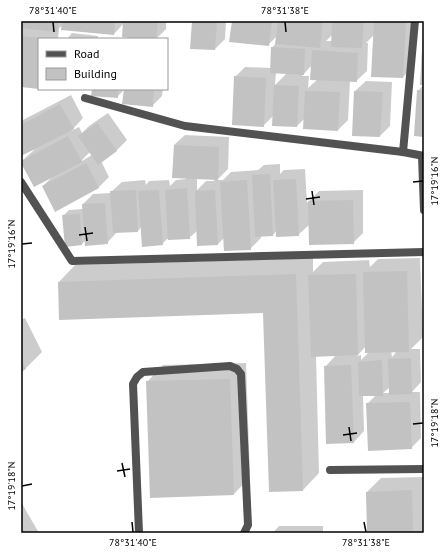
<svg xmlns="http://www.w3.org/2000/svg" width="445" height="554" font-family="'PT Sans',sans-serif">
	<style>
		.shadow { fill: #0003; fill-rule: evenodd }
		.building { fill: #c2c2c2 }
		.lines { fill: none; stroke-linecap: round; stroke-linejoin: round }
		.service { stroke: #525252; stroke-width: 8 }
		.minor { stroke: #525252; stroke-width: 8 }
		.ticks { fill: none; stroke: #000; stroke-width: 1.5 }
		.neatline { fill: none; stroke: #000; stroke-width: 1.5 }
		.ticks-label { font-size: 10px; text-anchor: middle; fill: #000 }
	</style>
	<rect width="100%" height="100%" fill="#fff"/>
	<g class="shadow">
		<polygon points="21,21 166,21 166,29 156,39 150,39 124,23 114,34 63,25 59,28 58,39 39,39 39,88 21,86"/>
		<polygon points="193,21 226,21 225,39 215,49"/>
		<path d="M233,21H415L413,67L403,77L374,35L366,43H368L367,71L356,81H350L348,120L338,130L304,119L297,126L273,125V116L263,126L235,77L245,67L271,68L272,48L276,43L277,36L268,45ZM332,35V41H326ZM312,65L318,79L308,88L309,76H302ZM276,72L287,73L275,85Z"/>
		<polygon points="72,33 98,36 98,39 67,39"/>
		<polygon points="366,81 392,82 390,126 380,136 353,135 355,91"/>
		<polygon points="424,84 424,136 418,91"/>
		<polygon points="93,89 163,89 162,96 152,106 125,89 117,97"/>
		<path d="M71,95L83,118L71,131L79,127L82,133L89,126L108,113L127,140L117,150L101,161L109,177L99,187L55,210L43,186L53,176L21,162L35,149L21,155V121ZM90,152L92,155L82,161V160Z"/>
		<path d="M185,135L229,137L228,169L217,180H223L231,172L258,170L264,165L280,164V174L284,170L305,169L307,203L319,191L363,190V233L353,243L309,225L298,235L277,230L273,235H260L261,238L250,249L224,238L218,244L198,230L189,238L167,239L162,244L141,227L138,231L117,232L107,243L85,241L82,244L64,215L69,210L83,209V204L93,194L111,193V192L122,182L145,180L146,185L149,181L169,180L170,186L176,180L186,179L174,145ZM197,178L214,179V181H206L197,190Z"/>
		<path d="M313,258V272L323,262L369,260L370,267L378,259L420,258L423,337L411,349H420L421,382L412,392H420L421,438L411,448L367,404L376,395H363L364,431L354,442L325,367L336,355L316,356L319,473L303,490L264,312L59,282L75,265ZM366,346L369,352L361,360V355L357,356ZM391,351H397L392,357ZM390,387V393H383Z"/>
		<polygon points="25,318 42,352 25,369 21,371 21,320"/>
		<polygon points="246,363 250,477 234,494 147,382 163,365"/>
		<polygon points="424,477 424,533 368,533 367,492 381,478"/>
		<polygon points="21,502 39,533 21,533"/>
		<polygon points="279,526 323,526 323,533 273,533"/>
	</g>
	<g class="building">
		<polygon points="21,21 58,21 57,32 21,28"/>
		<polygon points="62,21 115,21 114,35 61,30"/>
		<polygon points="123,21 158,21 156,39 139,39 122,37"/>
		<polygon points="192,21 217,21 215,50 190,49"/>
		<polygon points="232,21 272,21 269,46 229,42"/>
		<polygon points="278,21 323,21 320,48 275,44"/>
		<polygon points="332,21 364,21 362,48 331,47"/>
		<polygon points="374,21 406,21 403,78 371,77"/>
		<polygon points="423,30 424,30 424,85 420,85"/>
		<polygon points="21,36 39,38 39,89 21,87"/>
		<polygon points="271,47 305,49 304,75 270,73"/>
		<polygon points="312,50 358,53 357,82 310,80"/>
		<polygon points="234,76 266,78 264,127 232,125"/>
		<polygon points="274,85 299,86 297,127 272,126"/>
		<polygon points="92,89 118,89 118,98 91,96"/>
		<polygon points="124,89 154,89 153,107 122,104"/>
		<polygon points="417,90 424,91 424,137 414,136"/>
		<polygon points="305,91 340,92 338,131 303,129"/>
		<polygon points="354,91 383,92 380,137 352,136"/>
		<polygon points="60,104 74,129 21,156 21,125"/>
		<polygon points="97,123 117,151 98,165 78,136"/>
		<polygon points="68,136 82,162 34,187 21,163 21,161"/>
		<polygon points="174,145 219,147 218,180 172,178"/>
		<polygon points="86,163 99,188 55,212 42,186"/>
		<polygon points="270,174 273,236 255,237 252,175"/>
		<polygon points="296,179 299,236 276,237 273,180"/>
		<polygon points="247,180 251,250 224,251 220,182"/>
		<polygon points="187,188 190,239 168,240 165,190"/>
		<polygon points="136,190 138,232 113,233 110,191"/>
		<polygon points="159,190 163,245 142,247 138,191"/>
		<polygon points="215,190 218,245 197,246 195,191"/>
		<polygon points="353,200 354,244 309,245 308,201"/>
		<polygon points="105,203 108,244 85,246 82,204"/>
		<polygon points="80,214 82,245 65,247 62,215"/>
		<polygon points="407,271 409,352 365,353 363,272"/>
		<polygon points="296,274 303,491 269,492 263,313 59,320 58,282"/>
		<polygon points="356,274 358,355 311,357 308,275"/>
		<polygon points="411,358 412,394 389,395 388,359"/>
		<polygon points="21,360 26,369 21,372"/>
		<polygon points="382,360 383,396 359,396 358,362"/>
		<polygon points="351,365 354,443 326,444 324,366"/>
		<polygon points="230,379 234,495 150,498 146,381"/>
		<polygon points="410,402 412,449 368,451 366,403"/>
		<polygon points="412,490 413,533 367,533 366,492"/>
	</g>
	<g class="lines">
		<polyline class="service" points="139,533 133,384 137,377 143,372 230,366 237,369 241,374 248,525 244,533"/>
		<g class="minor">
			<polyline points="85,98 185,126 403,152 424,156"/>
			<polyline points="403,152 415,21"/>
			<polyline points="422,156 424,210"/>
			<polyline points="21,182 72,261 424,252"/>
			<polyline points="330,470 424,469"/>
		</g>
	</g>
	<path class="ticks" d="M53,22L54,32M285,22L286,32M413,182L423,181M312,191L314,205M306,199L320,197M85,227L87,241M79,235L93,233M22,244L32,243M413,424L423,423M349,427L351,441M343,435L357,433M122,463L125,477M117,471L130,469M22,486L32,484M132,522L133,532M364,522L366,532"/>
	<rect width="445" height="554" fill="none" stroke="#ffffff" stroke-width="44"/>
	<rect x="38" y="38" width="130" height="52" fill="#ffffff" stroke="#999999"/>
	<rect x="46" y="51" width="20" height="6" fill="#525252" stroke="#999999"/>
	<text x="74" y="58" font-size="12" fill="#000000">Road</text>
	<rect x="46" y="68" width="20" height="12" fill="#c2c2c2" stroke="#999999"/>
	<text x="74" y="78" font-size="12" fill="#000000">Building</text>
	<rect x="22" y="22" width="401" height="510" class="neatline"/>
	<g class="ticks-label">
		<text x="53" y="14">78°31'40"E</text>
		<text x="285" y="14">78°31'38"E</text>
		<text transform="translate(434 181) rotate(-90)" y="4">17°19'16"N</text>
		<text transform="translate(11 244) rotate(-90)" y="4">17°19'16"N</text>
		<text transform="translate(434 423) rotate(-90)" y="4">17°19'18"N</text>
		<text transform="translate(11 486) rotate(-90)" y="4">17°19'18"N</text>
		<text x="133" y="546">78°31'40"E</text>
		<text x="366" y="546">78°31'38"E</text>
	</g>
</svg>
